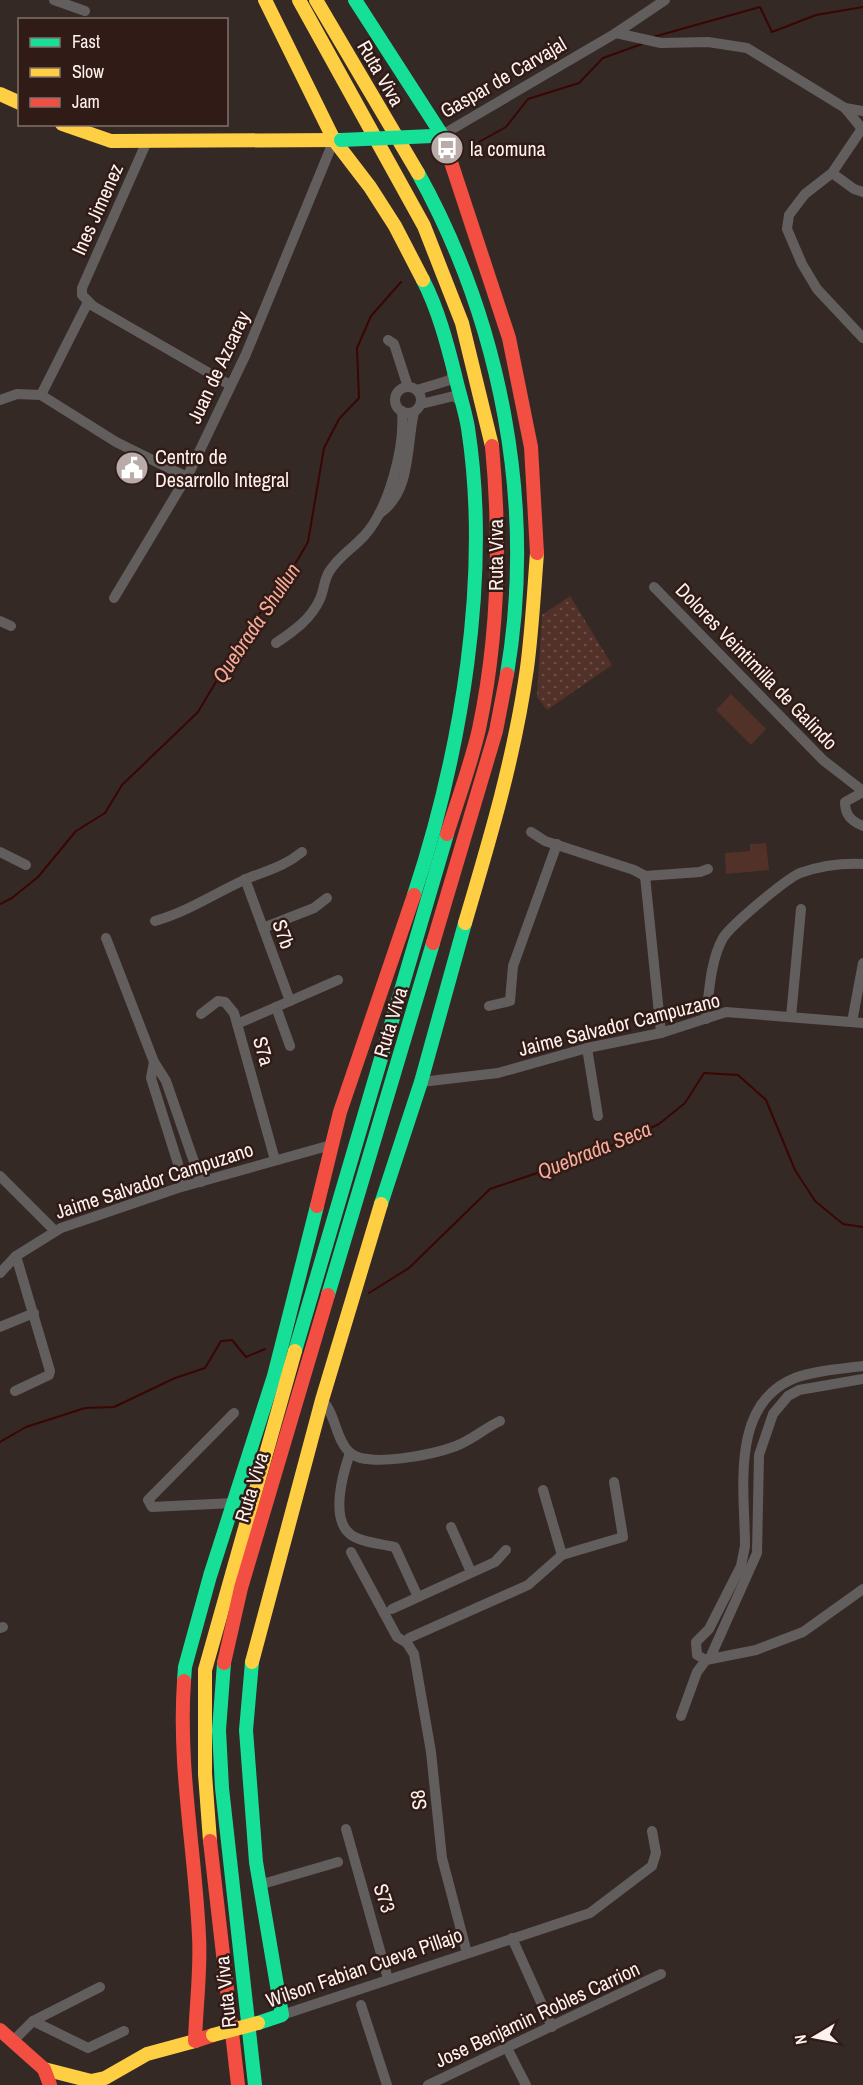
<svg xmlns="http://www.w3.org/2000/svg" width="863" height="2085" font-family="'Archivo Narrow',sans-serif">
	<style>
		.grass { fill: url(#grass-dots) }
		.garden { fill: #523129 }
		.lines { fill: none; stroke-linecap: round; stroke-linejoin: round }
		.stream { stroke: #390603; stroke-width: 2 }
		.street { stroke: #635e5e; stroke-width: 10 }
		.fast { stroke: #16e098; stroke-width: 14 }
		.slow { stroke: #ffcf43; stroke-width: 14 }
		.jam { stroke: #f24e42; stroke-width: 14 }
		.fast-bridge { stroke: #16e098; stroke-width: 14 }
		.slow-bridge { stroke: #ffcf43; stroke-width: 14 }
		.labels { text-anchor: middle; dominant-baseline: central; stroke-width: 5; stroke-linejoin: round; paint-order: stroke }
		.street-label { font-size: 20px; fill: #fef1ee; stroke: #301b16 }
		.poi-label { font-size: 20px; fill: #fef1ee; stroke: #301b16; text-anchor: start }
		.water-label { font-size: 21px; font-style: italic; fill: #f7ab9b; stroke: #301b16 }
	</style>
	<defs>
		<pattern id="grass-dots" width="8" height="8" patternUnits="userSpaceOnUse" patternTransform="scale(1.5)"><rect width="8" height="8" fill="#523129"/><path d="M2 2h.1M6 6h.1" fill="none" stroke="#6c4f48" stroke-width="1.8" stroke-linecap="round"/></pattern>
	</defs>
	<rect width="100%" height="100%" fill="#352926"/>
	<polygon class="grass" points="570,596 612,665 547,710 537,697 542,615"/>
	<g class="garden">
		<polygon points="731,694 766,729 751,745 716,710"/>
		<polygon points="766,843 769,870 726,874 725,853 750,851 750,844"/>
	</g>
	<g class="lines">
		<g class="stream">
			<polyline points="653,37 760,7 772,32 816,15 863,7"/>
			<polyline points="479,142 506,127 528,99 579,83 603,58 642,44"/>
			<polyline points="0,904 12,898 38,877 76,831 105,813 122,785 198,712 252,621 275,598 308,542 324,448 339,419 359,398 357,348 371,316 401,282"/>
			<polyline points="369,1293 409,1268 490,1189 596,1153 659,1124 685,1103 704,1073 738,1075 766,1100 795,1170 815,1201 843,1224 863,1227"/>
			<polyline points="0,1442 26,1427 85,1408 114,1407 175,1378 205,1368 221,1341 232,1340 246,1357 265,1349"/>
		</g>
		<g class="street">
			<polyline points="54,0 85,11"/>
			<polyline points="616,33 661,43 708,42 747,48 845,108 863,111"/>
			<polyline points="845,108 863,130"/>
			<polyline points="861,130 832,173 805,194 789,215 787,229 802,264 817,289 863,338"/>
			<polyline points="442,135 616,33 665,0"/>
			<polyline points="148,139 82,288 82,295 93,306 230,385"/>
			<polyline points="832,173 854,189 863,192"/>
			<polyline points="388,340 394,344 408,387"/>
			<circle cx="408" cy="400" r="13"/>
			<polyline points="417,390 450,380 454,371"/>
			<polyline points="41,395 88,302"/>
			<polyline points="0,400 17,394 41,395 116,442 187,477"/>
			<polyline points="421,404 454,396 462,403"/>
			<path d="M379,514C412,492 406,446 414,412"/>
			<polyline points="654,587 823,760 863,791"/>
			<polyline points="114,598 189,473 246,354 334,140"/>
			<polyline points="0,621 11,626"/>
			<path d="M276,643C294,631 311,619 320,599C324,590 324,580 329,572C338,557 352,549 364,536C389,509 405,447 402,411"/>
			<path d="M863,792L845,802C845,815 851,821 863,826"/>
			<polyline points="531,832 545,841 634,870 645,876 700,872 708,869"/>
			<polyline points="0,852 26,865"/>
			<polyline points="645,876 661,1033"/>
			<polyline points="245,879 290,1001"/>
			<path d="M155,921C187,912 214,894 244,880C265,871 284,867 302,852"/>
			<polyline points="263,928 314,908 327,898"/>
			<polyline points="106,938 154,1062 166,1081 201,1182"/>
			<polyline points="489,1006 510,1001 513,966 557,844"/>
			<polyline points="276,1007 290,1046"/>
			<polyline points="201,1014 218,1001 225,1002 234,1013 275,1160"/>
			<polyline points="791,1017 801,909"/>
			<path d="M706,1019C709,994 710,961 723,938C731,925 786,879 800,873C820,866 842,863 863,864"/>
			<polyline points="852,1022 863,963"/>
			<polyline points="237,1024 338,980"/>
			<polyline points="587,1048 598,1116"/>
			<polyline points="154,1062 151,1078 185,1186"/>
			<polyline points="421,1082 498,1073 587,1048 661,1033 726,1012 863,1023"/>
			<polyline points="0,1176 55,1231"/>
			<polyline points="0,1273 16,1256 61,1228 178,1188 331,1145"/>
			<polyline points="0,1327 34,1313"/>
			<polyline points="15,1391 49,1375 50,1371 16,1256"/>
			<path d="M322,1400C336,1414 335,1438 349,1452C367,1469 435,1454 456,1446C472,1440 485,1428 500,1421"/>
			<path d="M350,1453C343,1473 330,1518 350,1534C359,1542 382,1544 395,1547L418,1597"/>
			<polyline points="543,1490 562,1555"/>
			<polyline points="233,1503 152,1507 148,1500 234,1413"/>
			<polyline points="451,1527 471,1572"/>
			<polyline points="351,1552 397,1637 407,1643 414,1654 431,1752 442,1858 467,1953"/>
			<polyline points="392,1609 495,1562 506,1550"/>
			<polyline points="0,1628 3,1627"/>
			<polyline points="407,1643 409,1638 528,1585 562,1555 623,1537 614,1482"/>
			<polyline points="710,1658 757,1553 759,1455 773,1414 788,1396 799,1390 863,1379"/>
			<path d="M706,1660L697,1655L696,1642L709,1629L741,1566L745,1546C745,1491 729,1404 795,1378C816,1370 841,1369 863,1366"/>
			<polyline points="681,1716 697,1672 706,1660 756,1650 803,1632 863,1589"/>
			<polyline points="346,1829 388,1979"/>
			<polyline points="259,1885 338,1862"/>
			<polyline points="512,1938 552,2027"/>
			<polyline points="361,2005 387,2085"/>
			<polyline points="282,2015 590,1913 652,1866 656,1853 652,1831"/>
			<polyline points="33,2021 88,2048 124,2031"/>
			<polyline points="13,2041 33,2021 100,1987"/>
			<polyline points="507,2048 526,2085"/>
			<polyline points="428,2085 661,1974"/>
		</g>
		<g class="fast">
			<polyline points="355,0 442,135 447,150"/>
			<path d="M418,173C501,323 536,504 507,674"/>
			<path d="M414,895C461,752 491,578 468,428C465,410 459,393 455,375C447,343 438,309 423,280"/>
			<polyline points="381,1204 421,1082 465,923"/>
			<polyline points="328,1295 433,943"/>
			<polyline points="295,1351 447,834"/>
			<polyline points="252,1662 246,1730 256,1862 282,2015 258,2023"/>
			<polyline points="224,1663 219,1730 222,1788 255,2085"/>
			<polyline points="184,1681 185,1667 210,1576 274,1376 317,1206"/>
		</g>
		<g class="slow">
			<polyline points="265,0 334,140 370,187 395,226 423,280"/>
			<polyline points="299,0 424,226 462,323 492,446"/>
			<polyline points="316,0 418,173"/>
			<polyline points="0,94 20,103"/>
			<polyline points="62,124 111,141 341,140"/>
			<path d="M465,923C490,839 515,755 527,668C532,630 534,591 537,553"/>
			<polyline points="252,1662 322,1400 381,1204"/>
			<polyline points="210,1841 205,1774 205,1670 295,1351"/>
			<polyline points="44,2069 91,2081 105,2078 147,2054 195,2041"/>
		</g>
		<g class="jam">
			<polyline points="447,150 509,338 531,447 537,553"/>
			<path d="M447,834C458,799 471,764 479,729C499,634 501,542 492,446"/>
			<polyline points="433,943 496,731 507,674"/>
			<polyline points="317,1206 340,1112 414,895"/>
			<polyline points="224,1663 241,1588 328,1295"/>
			<path d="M184,1681C178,1768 195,1849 199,1936C201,1971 196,2006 195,2041L213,2035"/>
			<polyline points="210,1841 238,2085"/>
			<polyline points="0,2030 44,2069 50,2085"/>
		</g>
		<polyline class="fast-bridge" points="341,140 433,136"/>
		<polyline class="slow-bridge" points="213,2035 258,2023"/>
	</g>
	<defs>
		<g id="bus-disc" transform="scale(1.725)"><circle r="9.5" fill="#b8aba8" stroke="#301b16"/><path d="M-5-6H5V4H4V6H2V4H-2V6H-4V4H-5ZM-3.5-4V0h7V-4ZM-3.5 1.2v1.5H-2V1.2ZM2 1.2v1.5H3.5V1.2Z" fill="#fff"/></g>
		<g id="civic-disc" transform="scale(1.725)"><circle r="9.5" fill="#b8aba8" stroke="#301b16"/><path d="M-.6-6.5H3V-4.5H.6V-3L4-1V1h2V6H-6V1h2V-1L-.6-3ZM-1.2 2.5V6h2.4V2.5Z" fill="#fff"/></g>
	</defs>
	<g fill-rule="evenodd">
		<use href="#bus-disc" x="447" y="148"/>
		<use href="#civic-disc" x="132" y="468"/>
	</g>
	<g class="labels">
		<g class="street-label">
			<text transform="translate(381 73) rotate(60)">Ruta Viva</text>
			<text transform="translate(503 77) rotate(-30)">Gaspar de Carvajal</text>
			<text transform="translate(97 209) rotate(-66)">Ines Jimenez</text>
			<text transform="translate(218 367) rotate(-65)">Juan de Azcaray</text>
			<text transform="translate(495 555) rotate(-90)">Ruta Viva</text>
			<text transform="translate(757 666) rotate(46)">Dolores Veintimilla de Galindo</text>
			<text transform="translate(284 934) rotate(70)">S7b</text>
			<text transform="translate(390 1022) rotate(-73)">Ruta Viva</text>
			<text transform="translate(619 1024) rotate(-14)">Jaime Salvador Campuzano</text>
			<text transform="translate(264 1051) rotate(74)">S7a</text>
			<text transform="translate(154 1180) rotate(-18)">Jaime Salvador Campuzano</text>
			<text transform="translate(251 1487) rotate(-73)">Ruta Viva</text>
			<text transform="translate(418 1800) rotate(-97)">S8</text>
			<text transform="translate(385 1898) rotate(72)">S73</text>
			<text transform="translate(364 1967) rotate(-19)">Wilson Fabian Cueva Pillajo</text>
			<text transform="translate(225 1992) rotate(-96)">Ruta Viva</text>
			<text transform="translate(537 2014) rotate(-25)">Jose Benjamin Robles Carrion</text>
		</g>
		<g class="poi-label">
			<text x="470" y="148">la comuna</text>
			<text x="155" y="456">Centro de<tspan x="155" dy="23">Desarrollo Integral</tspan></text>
		</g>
		<g class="water-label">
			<text transform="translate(256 623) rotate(-56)">Quebrada Shullun</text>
			<text transform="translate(594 1150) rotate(-22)">Quebrada Seca</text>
		</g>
	</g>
	<rect x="18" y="18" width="210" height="108" fill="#301b16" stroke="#82716c" stroke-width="1.5"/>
	<rect x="30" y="38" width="30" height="9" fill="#16e098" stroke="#82716c" stroke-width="1.5"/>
	<text x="72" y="48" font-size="18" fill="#fef1ee">Fast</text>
	<rect x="30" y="68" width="30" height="9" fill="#ffcf43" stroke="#82716c" stroke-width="1.5"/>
	<text x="72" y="78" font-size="18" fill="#fef1ee">Slow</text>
	<rect x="30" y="98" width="30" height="9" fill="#f24e42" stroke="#82716c" stroke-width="1.5"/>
	<text x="72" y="108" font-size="18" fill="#fef1ee">Jam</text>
	<g transform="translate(815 2037) rotate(260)" stroke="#301b16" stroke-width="4.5" paint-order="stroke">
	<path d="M0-4.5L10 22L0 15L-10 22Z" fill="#fef1ee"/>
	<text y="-9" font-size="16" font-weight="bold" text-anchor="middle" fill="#fef1ee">N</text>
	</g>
</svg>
